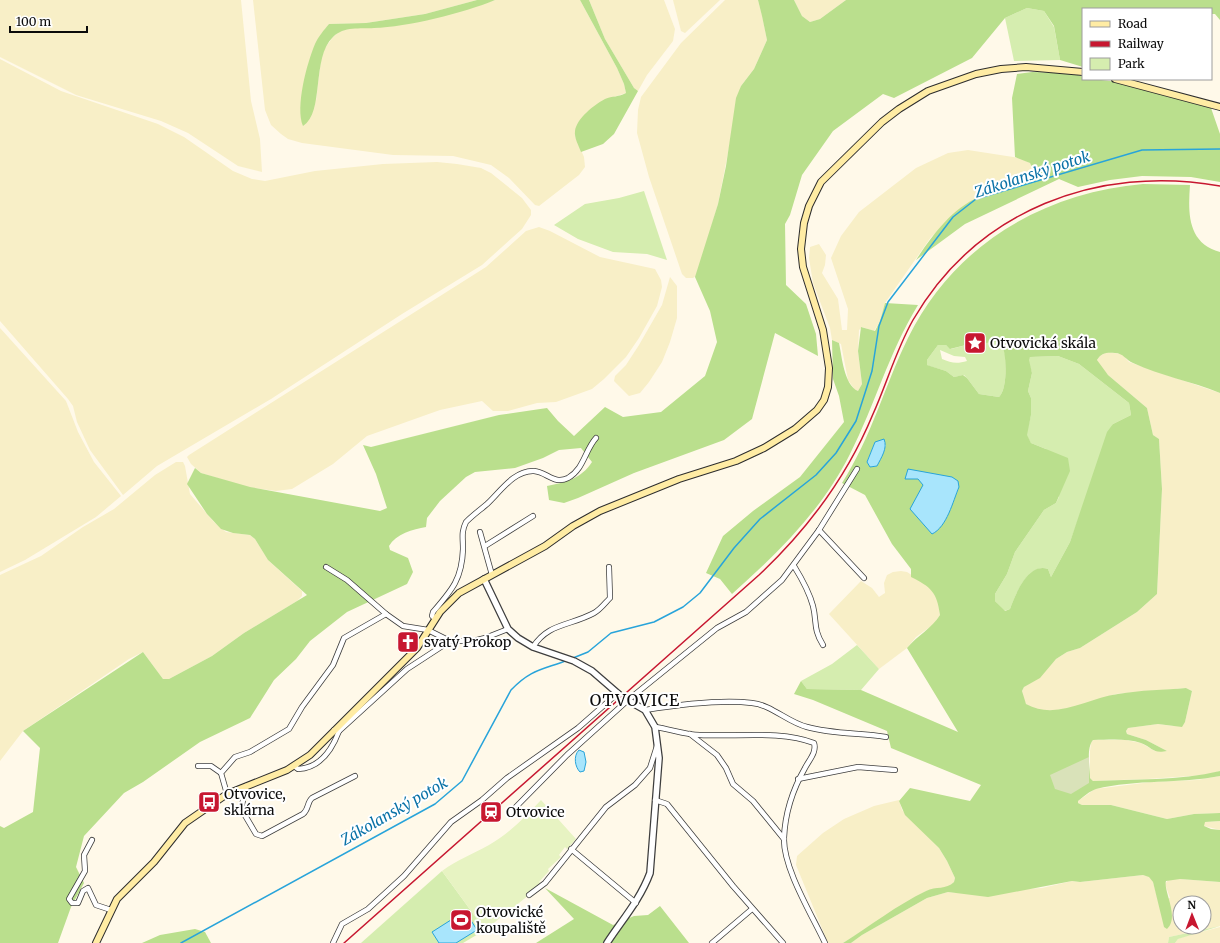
<svg xmlns="http://www.w3.org/2000/svg" width="1220" height="943" font-family="Merriweather,serif">
	<style>
		.farmland { fill: #f8efc7; fill-rule: evenodd }
		.green { fill: #d5edaf; fill-rule: evenodd }
		.forest { fill: #badf8d; fill-rule: evenodd }
		.cemetery { fill: #d9e2b9 }
		.pitch { fill: #e7f3c2 }
		.water { fill: #a8e5fc; stroke: #28a4da }
		.lines { fill: none; stroke-linecap: round; stroke-linejoin: round }
		.stream { stroke: #28a4da; stroke-width: 1.5 }
		.minor-casing { stroke: #3e3e3e; stroke-width: 6 }
		.tertiary-casing { stroke: #3e3e3e; stroke-width: 8 }
		.secondary-casing { stroke: #2d2d2d; stroke-width: 8 }
		.minor { stroke: #fff; stroke-width: 4.5 }
		.tertiary { stroke: #fff; stroke-width: 5.5 }
		.secondary { stroke: #ffeca4; stroke-width: 6 }
		.rail { stroke: #c71730; stroke-width: 1.5 }
		.labels { text-anchor: middle; dominant-baseline: central; stroke-width: 4; stroke-linejoin: round; paint-order: stroke }
		.poi-label { font-size: 14px; fill: #0b0b0b; stroke: #fff; text-anchor: start }
		.water-label { font-size: 15px; font-style: italic; fill: #0a72a7; stroke: #fff }
		.quarter-label { font-size: 16px; letter-spacing: 1px; fill: #0b0b0b; stroke: #fff }
	</style>
	<rect width="100%" height="100%" fill="#fff9e9"/>
	<g class="farmland">
		<polygon points="0,0 241,0 251,101 260,139 262,172 238,166 188,133 161,121 76,95 0,57"/>
		<polygon points="253,0 477,0 425,14 366,23 329,24 316,43 316,101 321,58 325,48 333,37 340,31 351,28 375,28 431,19 495,0 580,0 617,68 624,84 626,93 607,99 587,113 575,136 584,157 585,167 579,175 539,206 535,205 509,178 491,165 453,156 393,155 302,143 288,139 281,134 271,125 265,110"/>
		<polygon points="589,0 664,0 675,29 673,41 647,75 638,91 634,88 605,39"/>
		<polygon points="673,0 720,0 685,33 681,31"/>
		<polygon points="725,0 758,0 762,15 767,40 754,69 741,86 718,204 697,275 693,278 686,278 682,274 649,177 637,133 638,110 641,97 681,43"/>
		<polygon points="794,0 846,0 820,19 810,22 802,16"/>
		<polygon points="0,59 61,91 158,124 184,137 233,171 252,179 265,181 315,171 383,164 437,162 457,164 481,168 491,173 522,198 531,210 531,215 522,229 482,265 402,314 271,399 157,466 123,495 90,450 77,422 73,406 68,399 0,321"/>
		<polygon points="968,150 1020,158 1030,163 1034,172 1029,180 1016,187 979,197 931,237 885,303 880,321 874,331 862,327 859,330 858,351 862,384 858,391 855,390 848,380 841,344 832,340 830,328 813,283 809,258 810,247 819,244 826,255 825,265 822,273 838,299 842,330 847,330 848,309 831,258 841,236 859,212 916,168 948,153"/>
		<polygon points="539,227 550,231 600,257 655,269 661,280 662,287 657,306 639,338 626,357 604,379 592,389 556,402 537,403 508,411 493,411 482,401 440,410 367,436 333,464 292,489 276,491 247,487 201,473 191,464 187,457 189,455 486,267 526,231"/>
		<polygon points="670,277 677,286 677,318 670,342 662,362 649,382 640,393 629,396 614,381 615,376 626,365 639,345 662,305"/>
		<polygon points="0,328 66,401 78,432 94,462 121,496 96,517 25,560 0,572"/>
		<polygon points="1106,352 1122,354 1129,362 1220,393 1220,771 1206,775 1147,779 1093,781 1090,778 1090,751 1091,743 1093,740 1126,740 1141,743 1155,751 1167,751 1146,740 1127,734 1126,731 1128,728 1158,724 1173,726 1185,722 1192,691 1186,688 1116,694 1067,709 1047,711 1035,709 1026,704 1023,698 1022,691 1024,687 1056,659 1067,652 1080,648 1137,612 1157,594 1162,489 1159,439 1153,435 1147,408 1108,375 1099,365 1097,360 1100,356"/>
		<polygon points="176,462 183,462 185,466 190,494 214,522 226,532 250,535 255,539 269,561 302,591 302,596 297,601 244,633 212,656 169,679 163,679 143,652 129,659 23,731 0,761 0,575 41,556 83,527 114,509 155,475"/>
		<polygon points="901,571 907,572 931,588 938,601 940,615 934,624 916,637 907,648 879,669 829,614 861,581 872,588 879,597 885,593 884,583 887,575 893,572"/>
		<polygon points="1220,776 1220,813 1194,814 1167,819 1111,805 1082,805 1078,803 1078,801 1095,789 1151,782 1197,780"/>
		<polygon points="899,800 902,810 939,848 947,861 955,878 954,882 947,888 926,891 843,943 828,943 796,865 797,856 823,833 844,819 874,806"/>
		<polygon points="1220,821 1220,830 1204,826 1204,822"/>
		<path d="M1143,875L1149,876L1153,882L1158,900L1170,898L1165,884L1169,879H1180L1220,882V926L1169,937L1168,943H851L862,935L927,898L948,892L957,893L1042,888L1072,881L1080,882ZM1180,903H1204V927H1180Z"/>
		<polygon points="1220,927 1220,943 1175,943 1178,939 1186,936"/>
	</g>
	<g class="green">
		<polygon points="1027,8 1044,11 1054,27 1060,60 1014,61 1005,18"/>
		<polygon points="644,191 667,260 647,254 613,252 578,239 554,225 585,204 619,198"/>
		<path d="M1002,342C1007,352 1008,389 999,397L979,394L967,378L964,375L954,377L946,371L926,365L927,360L938,345H946L951,349L970,344ZM940,350L954,356L965,357L967,361C957,364 951,363 942,359Z"/>
		<path d="M1058,356L1079,364L1129,403L1131,415L1113,424L1070,542L1051,577L1048,569C1028,562 1015,596 1010,609L1004,611L995,601V594L1007,574L1015,552L1044,510L1056,503L1059,497L1046,449L1031,443L1026,435L1031,415V398L1028,391L1032,373L1028,360L1030,357Z"/>
		<polygon points="857,645 879,669 861,690 807,689 801,681 832,664"/>
		<polygon points="442,871 485,930 463,943 361,943"/>
		<polygon points="1220,926 1178,939 1175,943 1168,943 1169,937"/>
	</g>
	<g class="forest">
		<path d="M477,0H495C464,13 407,27 374,28C360,29 344,26 333,37C311,58 325,112 303,126C295,107 307,63 315,44C318,37 324,30 329,24L366,23L425,14Z"/>
		<path d="M580,0H589L605,39L634,88L638,91L614,134L603,144L581,152C579,146 574,138 575,131C577,118 594,105 605,99C612,96 619,97 626,93L624,84L617,68Z"/>
		<path d="M758,0H794L802,16L810,22L820,19L846,0H1220V20L1215,14H1211V9H1083V67L1060,60L1054,26L1044,11L1027,8L1005,18L972,58L894,98L883,94L833,131L802,175L790,215L785,224L786,285L806,304L816,334L818,356L775,333L752,419L724,440L634,473L578,498L564,503L549,500L547,486C566,482 581,479 592,462L581,448L559,450L543,458L515,468L475,472L466,477L440,501L427,518L426,527C413,529 396,534 389,546L390,550L408,558L413,572L407,584L347,612L310,641L296,659L274,680L250,718L200,742L143,782L124,793L84,836L76,867L84,883L71,907L58,943H0V826L4,828L33,812L40,748L23,731L143,652L163,679H169L212,656L244,633L307,595L268,560L255,539L250,535L233,533L221,529L207,514L187,484L195,468L201,473L250,487L380,511L387,508L376,474L363,445L371,447L499,415L547,408L558,421L574,436L605,407L623,417L661,412L705,376L717,342L710,311L695,277L718,204L726,166L736,98L741,86L754,69L767,40L762,16Z"/>
		<path d="M1032,72L1067,73L1083,76V79C1126,79 1170,96 1211,108L1220,134V182L1191,177L1142,176L1110,180L1078,187L1059,179L965,224L916,260C932,236 951,209 979,197C998,189 1022,193 1034,172L1030,163L1015,157L1012,98L1017,74Z"/>
		<path d="M1143,184L1190,185C1188,212 1187,243 1220,252V393C1191,381 1161,376 1133,363C1126,360 1123,353 1115,353C1107,352 1101,353 1097,360L1108,375L1147,408L1153,435L1159,439L1162,489L1157,594L1137,612L1080,648L1067,652L1056,659L1040,678L1024,687L1022,691L1026,704C1056,721 1087,698 1118,694C1141,690 1164,690 1186,688L1192,691L1185,722L1182,727L1158,724L1128,728L1126,731L1127,734L1146,740L1167,751C1153,754 1153,748 1141,743C1127,738 1108,740 1093,740C1086,748 1090,768 1090,778L1093,781C1134,779 1179,781 1220,771V776C1180,784 1136,779 1096,789C1090,791 1083,797 1078,801V803L1082,805H1111L1167,819L1194,814L1220,813V821L1205,822L1204,826L1211,829L1220,830V882L1180,879L1166,881C1163,891 1180,917 1167,929L1164,927L1153,882L1149,877L1143,875L1080,882L1072,881L988,897L948,892L927,898L862,935L851,943H843C870,926 897,905 926,891C936,886 946,890 954,882L955,878L947,861L939,848L905,815L899,801L910,788L970,801L981,785L891,748L887,731L813,700L794,694L801,681L807,689L861,690L958,732L907,648C917,636 932,628 940,615C937,592 931,587 911,577V569L892,544L865,495L842,483C872,436 884,387 908,338C954,245 1042,193 1143,184ZM1001,342C1007,352 1008,389 999,397L979,394L967,378L963,375L954,377L946,371L927,365V360L938,345H946L950,349L970,344ZM1058,356L1079,364L1129,403L1131,415L1113,424L1107,432L1070,542L1051,577L1048,569C1028,562 1015,595 1010,609L1005,611L995,601V594L1007,574L1015,552L1044,510L1056,503L1070,471L1068,458L1036,445L1031,443L1027,435L1031,415V398L1028,391L1032,373L1029,360L1030,357ZM875,442L886,445L877,466L870,467L867,462Z"/>
		<path d="M885,303L918,305C889,352 875,405 850,454C822,510 778,553 732,594L720,579L706,573L723,536L753,511L800,477L844,422L839,396L833,379L832,340L839,343C842,357 844,385 858,391L862,384L858,351L861,327L875,331L880,321Z"/>
		<polygon points="545,888 613,925 634,916 648,915 660,906 689,943 536,943 574,919"/>
		<polygon points="195,929 205,932 211,943 142,943 160,935"/>
	</g>
	<polygon class="cemetery" points="1089,757 1089,783 1071,794 1055,789 1050,775"/>
	<path class="pitch" d="M541,800L576,839L567,849L565,847L559,855L561,857L548,869L549,871L539,882L541,883L534,891L485,930L442,871C457,860 473,854 489,845C510,833 525,817 541,800Z"/>
	<g class="water">
		<path d="M884,439C888,448 881,458 877,466L870,467L867,462L875,442Z"/>
		<path d="M908,469L952,477L958,481L959,487C953,501 947,527 932,534L910,509L923,485L918,479H905Z"/>
		<path d="M579,750L584,752L586,762L584,771L580,772C575,767 573,756 579,750Z"/>
		<polygon points="465,911 477,930 456,943 439,943 432,932"/>
	</g>
	<g class="lines">
		<g class="stream">
			<polyline points="573,658 588,652 611,633 654,622 683,607 700,593 734,548 760,519 816,475 836,453 856,421 872,371 879,326 888,302 953,217 976,199 1142,150 1220,149"/>
			<path d="M181,943L435,804L462,781L511,690C531,669 542,670 568,660"/>
		</g>
		<g class="minor-casing">
			<g id="minor">
				<polyline points="819,530 864,578"/>
				<polyline points="480,532 492,575"/>
				<polyline points="485,546 533,516"/>
				<path d="M794,566C802,579 809,591 813,606C817,622 813,629 823,645"/>
				<polyline points="326,567 347,580 386,614"/>
				<path d="M435,619L432,616L433,612C452,590 462,579 463,549C463,538 461,532 466,522C473,515 480,510 487,504C500,492 514,470 534,471C547,472 554,485 568,478C584,469 585,450 596,438"/>
				<path d="M533,647C548,623 570,626 594,613C600,610 605,603 610,598L609,567"/>
				<path d="M645,710C676,705 721,699 752,703C772,705 787,722 807,727C832,734 860,733 886,737"/>
				<path d="M655,727C670,729 685,735 700,735C736,737 780,730 814,743C817,752 809,760 805,768C793,789 785,814 784,838C783,868 812,915 825,943"/>
				<polyline points="334,730 339,731 407,669 450,641 473,641 485,638 508,629"/>
				<polyline points="690,734 717,755 726,768 733,784 753,801 784,839"/>
				<polyline points="198,766 211,766 221,773"/>
				<path d="M294,766L298,769C320,768 332,750 339,731"/>
				<polyline points="798,779 858,767 895,770"/>
				<path d="M246,786L242,805L243,812L256,834L262,836L303,814C309,809 307,802 312,798L355,776"/>
				<polyline points="227,794 221,773 235,757 250,752 289,729 302,707 333,665 344,638 386,614 403,626 428,630 450,641"/>
				<polyline points="655,800 667,804 733,886 783,943"/>
				<polyline points="509,814 567,755 628,700 717,628 746,612 782,580 819,530 857,469"/>
				<polyline points="92,840 84,855 85,871 69,899 72,903 78,903 83,891 88,888 96,905 111,910"/>
				<polyline points="571,849 636,903"/>
				<polyline points="529,895 545,883 606,807 635,785 650,768 657,746"/>
				<polyline points="333,943 342,924 368,909 404,876 451,822 482,800 507,778 578,728 618,693"/>
				<polyline points="712,943 752,909"/>
			</g>
		</g>
		<g class="tertiary-casing">
			<path id="tertiary" d="M484,579L508,629L518,638L533,647L574,661L592,671L622,697L645,710L655,727L659,758L650,873C640,900 622,920 607,943"/>
		</g>
		<g class="secondary-casing">
			<g id="secondary">
				<polyline points="1115,79 1220,107"/>
				<polyline points="96,943 117,899 154,862 185,823 227,794 287,770 310,755 417,648 440,612 459,593 545,546 573,526 600,511 679,479 736,461 764,448 795,429 817,410 824,400 828,387 829,368 823,330 803,267 801,249 804,223 809,206 821,182 882,122 899,109 928,91 976,74 1001,69 1026,67 1083,72"/>
			</g>
		</g>
		<use href="#minor" class="minor"/>
		<use href="#tertiary" class="tertiary"/>
		<use href="#secondary" class="secondary"/>
		<path class="rail" d="M344,943L759,575C808,529 847,477 873,414C887,383 896,350 913,320C977,210 1098,164 1220,186"/>
	</g>
	<defs>
		<g id="sight-square" transform="scale(1.15)"><rect x="-9" y="-9" width="18" height="18" rx="4" fill="#c71730" stroke="#fff"/><path d="M0-6L1.8-2.2L6-1.7L2.9 1.2L3.7 5.4L0 3.3L-3.7 5.4L-2.9 1.2L-6-1.7L-1.8-2.2Z" fill="#fff"/></g>
		<g id="church-square" transform="scale(1.15)"><rect x="-9" y="-9" width="18" height="18" rx="4" fill="#c71730" stroke="#fff"/><path d="M-1.2-6h2.4v3.5h3.3v2.4h-3.3V6h-2.4V-.1h-3.3v-2.4h3.3Z" fill="#fff"/></g>
		<g id="bus-square" transform="scale(1.15)"><rect x="-9" y="-9" width="18" height="18" rx="4" fill="#c71730" stroke="#fff"/><path d="M-5-6H5V4H4V6H2V4H-2V6H-4V4H-5ZM-3.5-4V0h7V-4ZM-3.5 1.2v1.5H-2V1.2ZM2 1.2v1.5H3.5V1.2Z" fill="#fff"/></g>
		<g id="station-square" transform="scale(1.15)"><rect x="-9" y="-9" width="18" height="18" rx="4" fill="#c71730" stroke="#fff"/><path d="M-3-6H3Q5-6 5-4V2Q5 4 3 4L4.5 6H3L1.5 4h-3L-3 6H-4.5L-3 4Q-5 4-5 2V-4Q-5-6-3-6ZM-3.5-4v3h7v-3ZM-3.5 1v1.5H-2V1ZM2 1v1.5H3.5V1Z" fill="#fff"/></g>
		<g id="stadium-square" transform="scale(1.15)"><rect x="-9" y="-9" width="18" height="18" rx="4" fill="#c71730" stroke="#fff"/><path d="M0-5a6.5 5 0 1 0 0 10a6.5 5 0 1 0 0-10ZM-3.5-1.8h7v3.6h-7Z" fill="#fff"/></g>
	</defs>
	<g fill-rule="evenodd">
		<use href="#sight-square" x="975" y="343"/>
		<use href="#church-square" x="408" y="642"/>
		<use href="#bus-square" x="209" y="802"/>
		<use href="#station-square" x="491" y="812"/>
		<use href="#stadium-square" x="461" y="920"/>
	</g>
	<g class="labels">
		<g class="poi-label">
			<text x="990" y="343">Otvovická skála</text>
			<text x="424" y="642">svatý Prokop</text>
			<text x="224" y="794">Otvovice,<tspan x="224" dy="16">sklárna</tspan></text>
			<text x="506" y="812">Otvovice</text>
			<text x="476" y="912">Otvovické<tspan x="476" dy="16">koupaliště</tspan></text>
		</g>
		<g class="water-label">
			<text transform="translate(1032 174) rotate(-18)">Zákolanský potok</text>
			<text transform="translate(394 811) rotate(-30)">Zákolanský potok</text>
		</g>
		<g class="quarter-label">
			<text x="635" y="700">OTVOVICE</text>
		</g>
	</g>
	<rect x="1082" y="8" width="130" height="72" fill="#ffffff" stroke="#9d9d9d"/>
	<rect x="1090" y="21" width="20" height="6" fill="#ffeca4" stroke="#9d9d9d"/>
	<text x="1118" y="28" font-size="12" fill="#0b0b0b">Road</text>
	<rect x="1090" y="41" width="20" height="6" fill="#c71730" stroke="#9d9d9d"/>
	<text x="1118" y="48" font-size="12" fill="#0b0b0b">Railway</text>
	<rect x="1090" y="58" width="20" height="12" fill="#d5edaf" stroke="#9d9d9d"/>
	<text x="1118" y="68" font-size="12" fill="#0b0b0b">Park</text>
	<g transform="translate(1192 915) rotate(359)"><circle r="19" fill="#ffffff" stroke="#9d9d9d"/>
	<path d="M0-3L7 15L0 10L-7 15Z" fill="#c71730"/>
	<text y="-6" font-size="11" font-weight="bold" text-anchor="middle" fill="#0b0b0b">N</text>
	</g>
	<path d="M10 26v6h77v-6" fill="none" stroke="#0b0b0b" stroke-width="2"/>
	<text x="16" y="26" font-size="12" fill="#0b0b0b" stroke="#ffffff" stroke-width="3" paint-order="stroke">100 m</text>
</svg>
